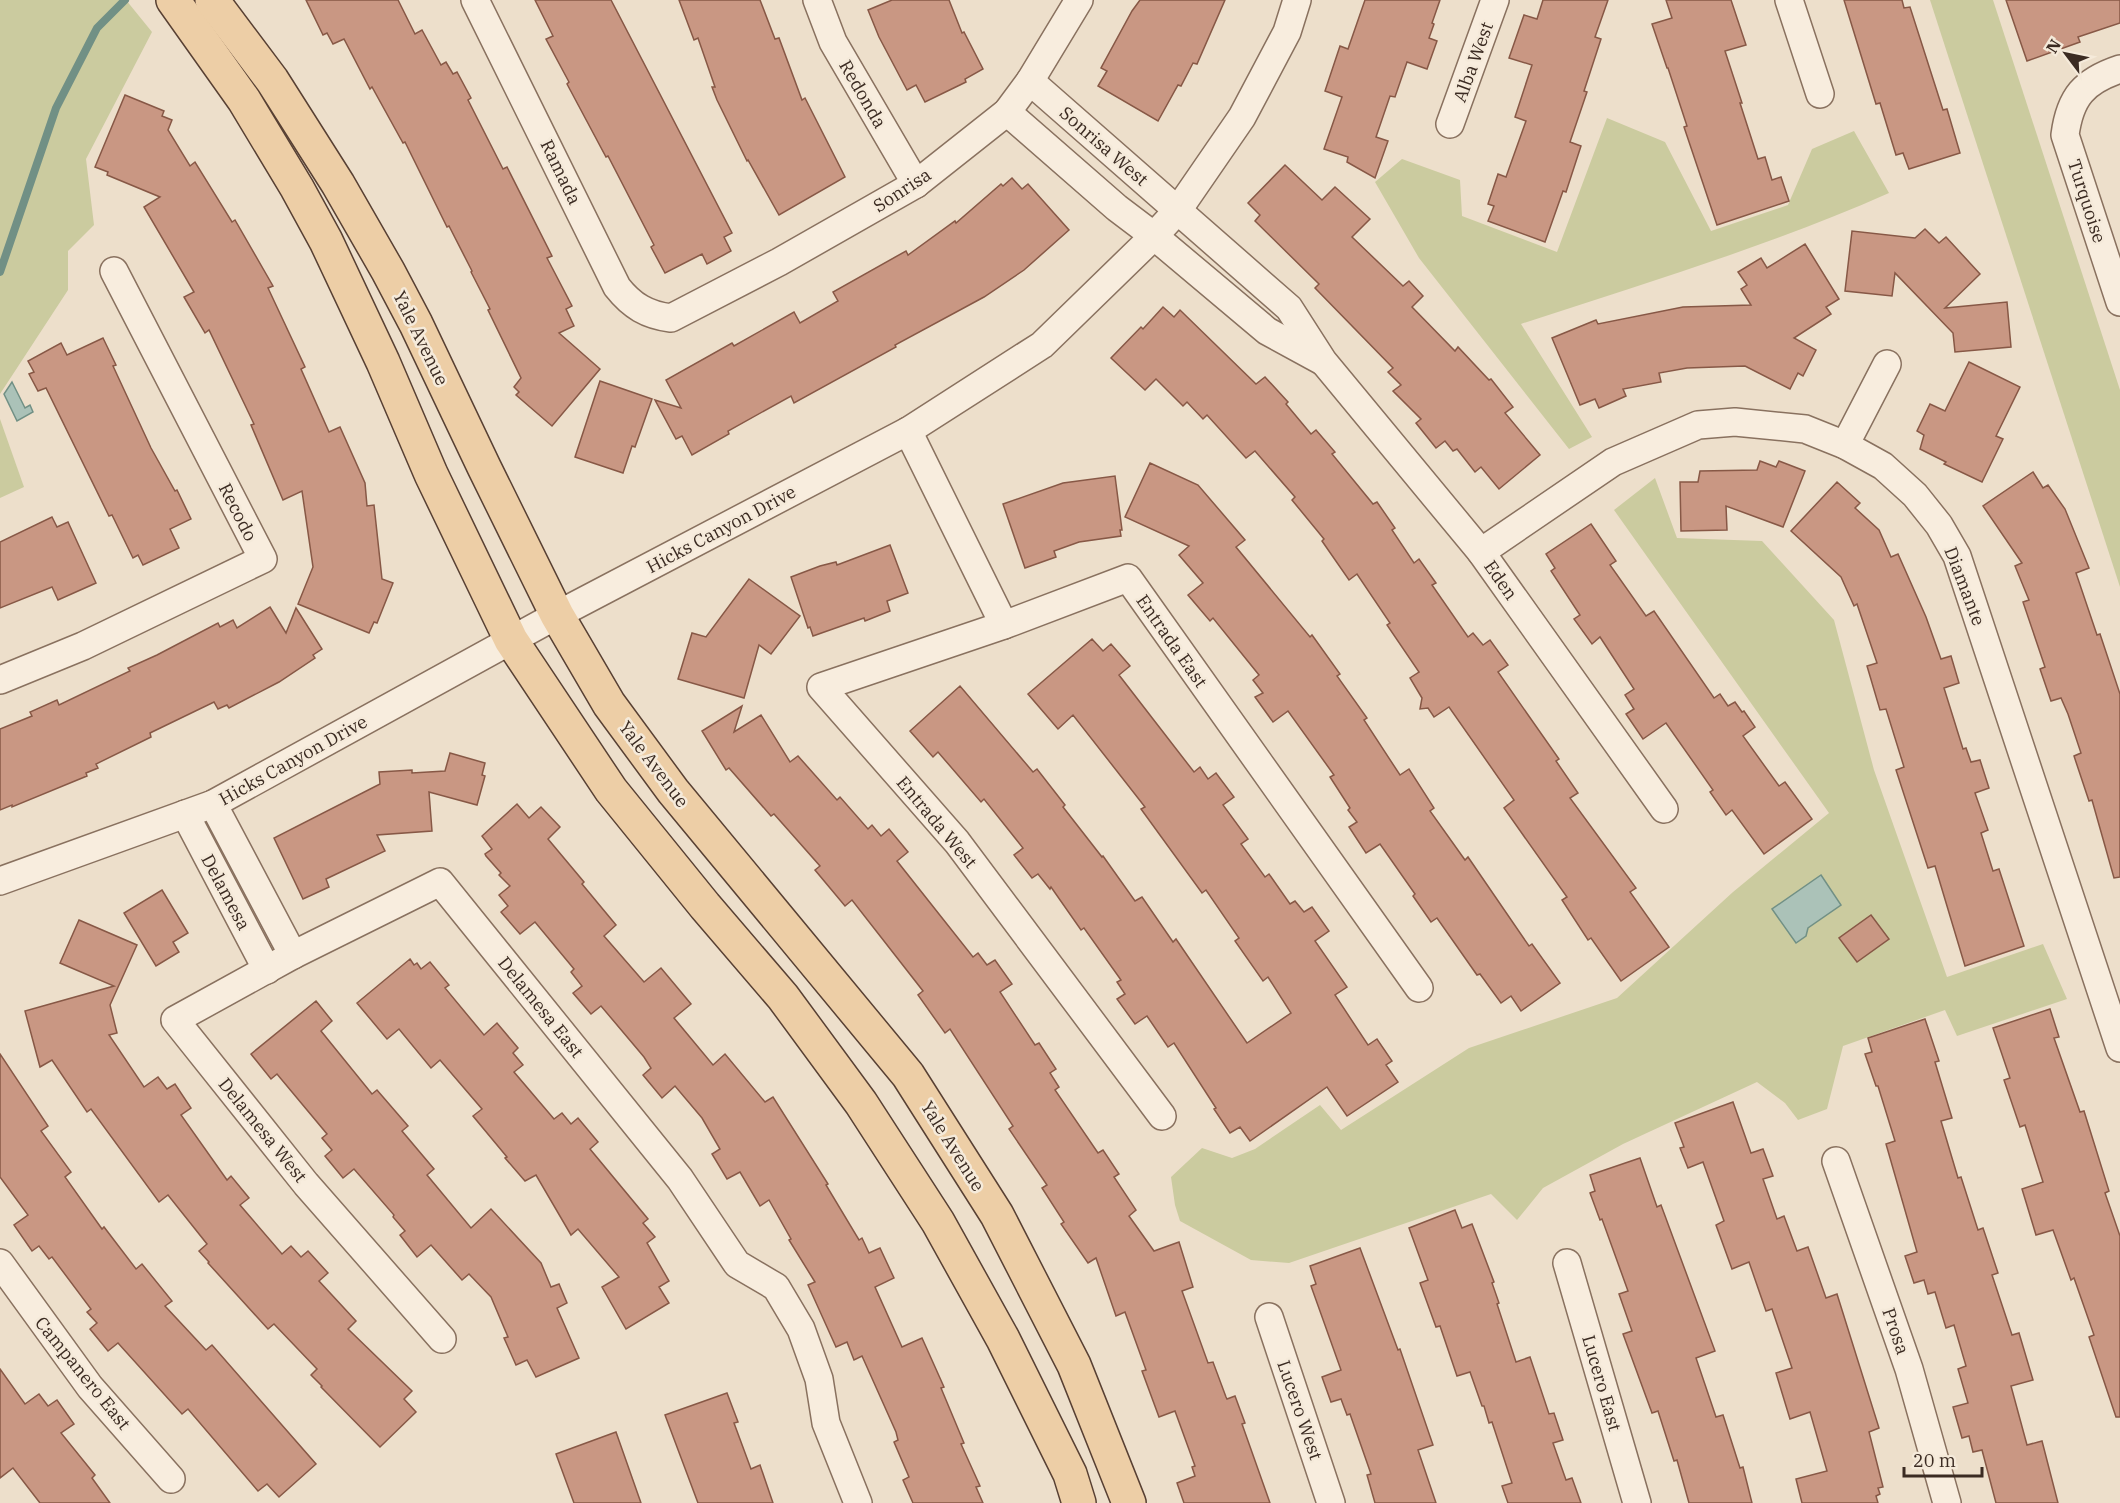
<svg xmlns="http://www.w3.org/2000/svg" width="2120" height="1503" font-family="'IBM Plex Serif',serif">
	<style>
		.green { fill: #cbcb9f }
		.water { fill: #abc2b8; stroke: #719085; stroke-width: 1.5 }
		.lines { fill: none; stroke-linecap: round; stroke-linejoin: round }
		.stream { stroke: #719085; stroke-width: 8 }
		.building { fill: #c99783; stroke: #875846; stroke-width: 1.5 }
		.minor-casing { stroke: #89715f; stroke-width: 30 }
		.major-casing { stroke: #584033; stroke-width: 36 }
		.minor { stroke: #f8edde; stroke-width: 27 }
		.major { stroke: #edcea6; stroke-width: 33 }
		.labels { text-anchor: middle; dominant-baseline: central; stroke-width: 5; stroke-linejoin: round; paint-order: stroke }
		.street-label { font-size: 18px; fill: #3b2b22; stroke: #f5eada }
	</style>
	<rect width="100%" height="100%" fill="#eddfcb"/>
	<g class="green">
		<polygon points="0,0 126,0 152,32 86,159 94,225 68,251 68,290 0,394"/>
		<polygon points="1930,0 1993,0 2120,390 2120,587"/>
		<path d="M1607,118L1665,142L1711,231L1788,205L1812,149L1854,131L1889,193C1770,246 1645,283 1521,324L1592,437L1569,449L1419,258L1375,182L1402,159L1460,180L1462,216L1557,252Z"/>
		<polygon points="0,419 24,487 0,498"/>
		<polygon points="1655,478 1677,538 1762,541 1834,620 1874,770 1947,977 2043,944 2067,999 1957,1036 1945,1010 1843,1046 1827,1109 1798,1120 1785,1103 1757,1082 1623,1144 1543,1188 1517,1220 1491,1194 1289,1263 1251,1260 1180,1221 1175,1205 1171,1177 1202,1148 1232,1158 1255,1149 1320,1105 1341,1130 1469,1048 1617,998 1733,892 1829,813 1614,510"/>
	</g>
	<g class="water">
		<polygon points="12,382 25,408 30,405 33,412 17,421 4,394"/>
		<polygon points="1821,875 1841,905 1808,928 1806,936 1796,943 1772,909"/>
	</g>
	<g class="lines">
		<polyline class="stream" points="0,272 56,108 97,28 125,0"/>
	</g>
	<g class="building">
		<polygon points="306,0 398,0 415,34 422,30 441,65 446,62 453,74 457,72 471,98 468,100 503,169 507,167 552,256 547,258 572,306 566,309 574,326 559,333 600,369 552,426 516,395 519,392 514,387 521,378 488,310 490,309 471,272 472,271 449,226 447,227 405,142 403,143 372,87 370,89 344,39 333,44 327,33 323,35"/>
		<polygon points="535,0 611,0 732,233 724,237 731,251 707,264 702,254 665,273 651,247 654,245 608,156 606,157 567,84 569,82 546,39 553,36"/>
		<polygon points="679,0 760,0 775,39 779,38 802,100 805,98 845,177 779,215 748,160 747,161 717,100 712,87 715,87 698,38 694,40"/>
		<polygon points="892,0 949,0 962,33 964,32 983,69 965,79 966,82 925,102 916,85 907,90 879,37 868,10"/>
		<polygon points="1140,0 1225,0 1197,64 1193,63 1181,86 1178,85 1158,121 1098,86 1107,71 1101,68 1132,11"/>
		<polygon points="1365,0 1440,0 1432,23 1434,24 1429,38 1437,41 1427,69 1407,62 1395,97 1390,96 1376,137 1388,141 1375,178 1347,162 1348,157 1324,149 1342,97 1325,91 1340,46 1348,49"/>
		<polygon points="1543,0 1608,0 1595,37 1601,39 1584,91 1587,92 1570,142 1581,146 1566,192 1563,191 1545,242 1488,221 1494,206 1488,204 1498,174 1506,177 1526,121 1515,117 1532,65 1509,58 1524,15 1537,19"/>
		<polygon points="1666,0 1731,0 1746,45 1725,51 1742,103 1740,103 1758,159 1765,157 1772,180 1781,177 1789,201 1717,225 1684,127 1687,126 1668,68 1667,68 1652,24 1672,18"/>
		<polygon points="1844,0 1902,0 1904,8 1910,7 1943,110 1947,109 1960,153 1909,169 1903,153 1896,155 1880,103 1876,104"/>
		<polygon points="2006,0 2120,0 2120,23 2078,37 2080,42 2027,61"/>
		<polygon points="125,95 164,111 162,116 172,120 168,130 190,166 195,162 232,222 235,220 273,286 268,288 305,367 301,369 329,432 340,427 365,483 367,506 374,505 382,579 393,583 377,623 374,622 369,633 298,604 313,567 302,491 283,500 251,425 254,424 209,330 205,333 184,297 194,292 144,207 160,197 107,175 108,172 95,167"/>
		<polygon points="1285,165 1322,200 1335,187 1370,219 1352,237 1403,286 1409,281 1423,296 1412,307 1455,351 1458,347 1489,380 1491,379 1513,407 1505,413 1540,455 1499,489 1481,467 1475,472 1457,449 1453,451 1445,441 1436,448 1416,423 1421,419 1393,391 1401,385 1388,372 1393,368 1315,288 1319,284 1255,221 1260,215 1248,203"/>
		<polygon points="1012,178 1022,189 1028,184 1069,230 1024,270 984,297 895,345 896,347 794,403 791,396 728,431 729,434 692,455 682,436 676,439 655,400 681,408 666,380 732,343 734,346 794,312 800,323 838,301 833,292 906,251 908,255 955,221 956,223 1001,184 1003,186"/>
		<polygon points="1925,229 1939,243 1946,237 1980,274 1945,308 2007,302 2011,347 1955,352 1953,333 1895,273 1892,296 1845,291 1852,231 1915,238"/>
		<polygon points="1805,244 1839,299 1826,307 1831,314 1794,338 1816,350 1803,376 1798,373 1790,389 1745,366 1687,368 1659,373 1661,382 1623,389 1626,396 1599,408 1595,399 1580,405 1552,338 1596,320 1598,324 1683,307 1751,305 1741,289 1747,285 1738,272 1761,258 1767,268"/>
		<polygon points="1163,307 1174,317 1180,310 1256,384 1265,377 1288,402 1286,404 1311,434 1316,430 1335,452 1332,454 1373,504 1377,502 1395,528 1392,530 1414,563 1419,559 1436,583 1432,585 1468,637 1473,633 1483,645 1490,640 1508,665 1498,672 1559,759 1556,761 1578,793 1570,798 1636,888 1630,892 1669,947 1621,981 1591,938 1588,940 1562,900 1567,897 1504,808 1514,800 1449,707 1434,717 1428,708 1420,709 1422,698 1410,678 1419,672 1387,625 1390,623 1357,574 1349,580 1322,541 1324,539 1292,500 1295,497 1255,451 1246,458 1207,415 1203,419 1187,402 1183,406 1156,379 1145,390 1111,358 1141,327 1143,329"/>
		<polygon points="103,338 116,365 113,366 151,448 175,491 177,490 191,519 170,529 179,548 143,565 138,555 133,558 112,515 109,516 46,388 38,391 29,374 34,372 28,361 61,343 67,355"/>
		<polygon points="1969,362 2020,387 1996,436 2003,439 1982,482 1944,464 1946,462 1920,449 1924,435 1917,431 1930,404 1945,411"/>
		<polygon points="600,381 652,399 635,447 632,446 623,473 575,457"/>
		<polygon points="1760,461 1776,467 1779,461 1805,471 1783,527 1726,506 1727,530 1681,531 1680,482 1698,482 1700,471 1757,470"/>
		<polygon points="1150,463 1198,485 1245,540 1236,547 1310,637 1312,635 1340,674 1337,676 1367,718 1364,720 1400,775 1409,769 1434,808 1430,811 1465,860 1468,857 1529,946 1532,944 1560,983 1521,1011 1511,996 1501,1003 1480,974 1477,975 1437,918 1431,922 1413,896 1415,894 1380,844 1366,853 1349,827 1357,822 1348,810 1350,808 1330,777 1334,775 1288,711 1273,722 1255,697 1263,693 1253,680 1259,675 1213,618 1210,621 1188,595 1203,583 1179,555 1189,546 1125,517"/>
		<polygon points="2033,472 2043,488 2048,485 2065,509 2089,568 2076,573 2097,635 2100,634 2120,694 2120,877 2114,878 2092,800 2089,801 2074,756 2081,753 2068,714 2061,698 2051,701 2040,669 2045,667 2023,602 2029,600 2015,566 2022,563 1983,506"/>
		<polygon points="1115,476 1122,530 1120,530 1121,536 1079,542 1054,551 1056,557 1025,568 1003,504 1063,483"/>
		<polygon points="1837,482 1860,503 1855,508 1879,530 1891,557 1898,554 1926,617 1941,659 1951,656 1959,683 1944,688 1963,749 1966,748 1971,762 1980,760 1989,788 1975,793 1988,830 1981,833 1993,871 1999,869 2024,946 1965,966 1935,866 1928,868 1896,770 1904,767 1886,709 1880,710 1867,666 1877,663 1857,604 1854,606 1841,577 1791,531"/>
		<polygon points="52,517 57,527 68,522 96,583 58,600 52,587 0,608 0,542"/>
		<polygon points="1591,524 1616,561 1610,565 1646,616 1654,611 1714,698 1720,694 1728,706 1735,702 1742,712 1744,711 1755,727 1743,736 1779,786 1785,782 1812,819 1764,854 1732,810 1726,815 1710,792 1713,790 1666,723 1643,739 1626,714 1634,709 1625,695 1634,689 1600,637 1592,644 1574,619 1580,615 1551,571 1555,568 1546,554"/>
		<polygon points="890,545 908,593 887,601 890,611 865,621 864,618 813,636 810,627 808,628 791,577 820,566 836,562 837,565"/>
		<polygon points="749,579 800,616 771,654 759,645 744,698 678,679 692,633 706,637"/>
		<polygon points="270,607 286,633 296,608 322,649 313,655 315,658 279,682 229,708 227,705 218,709 214,702 150,733 151,737 96,764 98,768 86,773 87,776 12,807 12,805 0,810 0,729 32,716 30,712 57,700 59,705 130,671 128,668 157,655 218,623 220,627 233,620 237,628"/>
		<polygon points="1092,639 1103,651 1111,644 1130,666 1119,675 1194,772 1200,767 1208,779 1216,773 1234,797 1223,805 1248,839 1241,844 1265,877 1269,874 1290,904 1295,901 1304,912 1312,907 1329,931 1315,941 1347,987 1335,995 1368,1045 1377,1039 1392,1061 1386,1065 1398,1082 1347,1116 1327,1087 1250,1141 1240,1127 1230,1133 1214,1109 1216,1108 1174,1043 1168,1047 1147,1016 1135,1024 1117,999 1125,994 1117,982 1121,980 1084,928 1081,930 1051,887 1050,889 1038,874 1032,878 1014,855 1023,848 984,799 981,802 938,752 933,757 910,731 960,686 1033,772 1037,769 1065,805 1063,807 1102,857 1103,856 1135,901 1142,897 1173,942 1176,939 1247,1043 1291,1013 1268,977 1263,981 1235,941 1239,938 1206,890 1202,893 1141,809 1145,807 1073,715 1058,729 1028,694"/>
		<polygon points="742,706 734,732 761,715 790,762 798,756 837,800 840,797 868,829 872,825 881,836 889,829 908,852 897,861 973,957 978,953 987,965 995,960 1012,984 1000,992 1035,1045 1039,1043 1056,1069 1050,1073 1059,1087 1055,1090 1098,1153 1103,1150 1119,1174 1114,1177 1136,1210 1129,1216 1154,1251 1179,1242 1193,1287 1182,1291 1208,1363 1213,1362 1226,1397 1227,1399 1235,1396 1245,1423 1242,1424 1270,1503 1184,1503 1177,1483 1195,1476 1192,1467 1195,1466 1175,1411 1159,1417 1142,1371 1146,1370 1125,1312 1116,1316 1096,1258 1088,1263 1061,1224 1064,1222 1042,1188 1047,1185 1009,1129 1013,1126 950,1029 945,1033 918,995 923,991 852,900 845,906 815,870 820,866 774,814 771,816 729,768 726,770 702,731"/>
		<polygon points="450,753 485,763 482,775 485,776 477,805 429,792 432,831 377,835 385,851 326,879 329,887 303,899 274,838 380,784 379,772 412,770 412,773 445,771"/>
		<polygon points="517,804 529,818 541,807 560,827 548,839 584,882 582,884 616,925 604,936 644,982 661,968 691,1004 674,1018 713,1065 725,1054 765,1102 773,1097 828,1184 826,1185 859,1240 862,1238 869,1253 880,1248 894,1278 875,1287 902,1347 922,1338 944,1387 941,1388 964,1443 961,1444 980,1486 976,1487 983,1503 913,1503 903,1480 909,1477 894,1442 898,1440 896,1432 862,1356 854,1360 847,1342 836,1347 808,1285 815,1282 789,1240 791,1239 769,1200 760,1206 740,1172 727,1179 712,1154 720,1149 702,1118 675,1086 662,1098 643,1075 651,1068 644,1057 601,1006 591,1014 573,993 582,986 571,972 574,969 535,922 520,934 501,912 508,906 499,895 510,886 499,875 501,873 486,856 485,854 492,849 482,836"/>
		<polygon points="162,890 188,933 173,942 179,952 156,966 124,913"/>
		<polygon points="1871,915 1889,939 1857,962 1839,938"/>
		<polygon points="79,920 137,945 110,1005 117,1033 109,1035 144,1087 158,1077 167,1089 175,1084 191,1108 181,1115 227,1180 231,1176 249,1198 240,1205 282,1254 291,1246 301,1257 308,1251 328,1273 319,1281 356,1321 348,1329 412,1391 404,1399 416,1412 380,1447 321,1387 322,1386 311,1375 317,1369 274,1324 268,1329 208,1263 209,1262 199,1251 207,1244 168,1195 159,1202 91,1109 87,1112 52,1060 40,1067 25,1011 114,986 60,963"/>
		<polygon points="410,959 414,965 417,963 421,969 430,962 449,985 445,988 484,1035 497,1023 518,1048 513,1053 523,1065 514,1072 554,1119 562,1113 571,1124 578,1118 598,1142 590,1149 648,1219 643,1223 655,1237 647,1243 669,1281 659,1287 669,1303 626,1329 602,1287 619,1277 578,1229 571,1235 536,1175 525,1181 505,1158 507,1157 473,1116 482,1109 440,1060 431,1068 399,1029 387,1039 357,1003"/>
		<polygon points="316,1001 332,1021 321,1031 372,1094 377,1090 408,1126 402,1131 434,1169 427,1175 471,1228 491,1209 541,1263 551,1287 559,1284 567,1303 557,1308 579,1358 536,1377 527,1360 516,1365 504,1338 508,1337 491,1297 469,1274 462,1280 431,1245 417,1257 400,1235 405,1231 393,1217 394,1215 354,1169 343,1178 325,1156 332,1150 322,1138 327,1134 277,1074 271,1079 251,1054"/>
		<polygon points="2050,1009 2059,1037 2054,1038 2080,1112 2084,1111 2109,1191 2105,1193 2120,1236 2120,1417 2116,1417 2089,1337 2094,1335 2074,1278 2071,1280 2053,1230 2036,1235 2022,1189 2043,1182 2025,1125 2020,1127 2004,1080 2010,1078 1993,1028"/>
		<polygon points="1925,1019 1939,1061 1935,1062 1952,1118 1941,1121 1958,1178 1961,1177 1978,1230 1983,1228 1998,1273 1992,1275 2012,1335 2019,1333 2033,1380 2011,1386 2027,1445 2042,1441 2058,1503 1996,1503 1982,1450 1973,1452 1969,1436 1962,1438 1953,1407 1968,1403 1958,1369 1966,1366 1954,1325 1946,1328 1935,1292 1928,1294 1924,1280 1914,1283 1905,1256 1917,1252 1886,1144 1895,1141 1878,1086 1876,1086 1865,1054 1872,1052 1868,1038"/>
		<polygon points="0,1054 48,1126 41,1131 71,1172 65,1177 102,1229 104,1227 136,1269 142,1264 172,1301 165,1306 206,1350 212,1345 316,1464 279,1497 267,1484 258,1491 188,1409 182,1414 118,1343 108,1351 90,1329 97,1323 87,1312 91,1309 52,1257 49,1259 39,1246 32,1251 14,1225 28,1215 0,1177"/>
		<polygon points="1733,1102 1751,1153 1763,1149 1773,1176 1763,1179 1777,1219 1784,1216 1797,1251 1808,1247 1826,1298 1837,1294 1879,1428 1869,1432 1883,1487 1878,1488 1880,1494 1876,1496 1878,1503 1802,1503 1796,1479 1827,1471 1810,1412 1790,1419 1776,1373 1792,1368 1772,1309 1766,1311 1749,1262 1732,1269 1716,1225 1724,1221 1703,1162 1688,1168 1680,1148 1684,1147 1675,1123"/>
		<polygon points="1640,1158 1657,1207 1661,1205 1715,1351 1696,1358 1716,1417 1723,1415 1740,1468 1743,1467 1752,1503 1689,1503 1677,1460 1674,1461 1658,1411 1652,1413 1623,1334 1632,1331 1619,1294 1628,1291 1602,1219 1600,1220 1590,1193 1595,1191 1590,1175"/>
		<polygon points="1455,1210 1462,1228 1472,1224 1494,1282 1492,1283 1499,1303 1497,1304 1516,1362 1530,1357 1549,1414 1554,1413 1563,1440 1553,1443 1566,1480 1572,1478 1581,1503 1508,1503 1502,1486 1512,1483 1492,1422 1489,1423 1484,1406 1482,1406 1470,1372 1457,1376 1440,1326 1436,1327 1420,1283 1428,1280 1409,1228"/>
		<polygon points="1360,1248 1398,1350 1400,1349 1433,1445 1418,1450 1436,1503 1375,1503 1367,1475 1371,1474 1350,1414 1347,1415 1341,1399 1331,1402 1322,1377 1341,1370 1311,1286 1316,1284 1310,1266"/>
		<polygon points="0,1369 25,1404 39,1394 48,1406 57,1400 74,1424 61,1433 95,1475 92,1478 110,1503 40,1503 13,1468 0,1478"/>
		<polygon points="727,1393 738,1422 734,1423 751,1469 760,1465 773,1503 698,1503 665,1415"/>
		<polygon points="616,1432 641,1503 574,1503 556,1454"/>
	</g>
	<g class="lines">
		<g class="minor-casing">
			<g id="minor">
				<path d="M475,0L617,287C632,306 647,315 671,318L779,262L916,184L1007,112L1030,81L1079,0"/>
				<polyline points="817,0 833,42 916,184"/>
				<polyline points="1789,0 1820,94"/>
				<path d="M2120,69C2084,81 2070,97 2065,135L2120,302"/>
				<polyline points="1030,81 1289,308 1323,361 1481,552 1664,809"/>
				<polyline points="1007,112 1117,208 1154,236 1267,331 1322,361"/>
				<polyline points="1450,124 1495,0"/>
				<polyline points="908,431 1004,625"/>
				<polyline points="1845,445 1887,364"/>
				<polyline points="1481,552 1613,462 1698,425 1735,422 1805,429 1845,445 1883,466 1915,495 1939,525 1957,556 2120,1048"/>
				<polyline points="0,680 83,646 263,559 114,271"/>
				<polyline points="213,804 293,955"/>
				<polyline points="185,814 267,970"/>
				<polyline points="0,881 213,804 557,615 908,431 1042,345 1154,236 1178,210 1242,117 1287,32 1297,0"/>
				<polyline points="1162,1116 957,842 821,687 1004,625 1128,578 1419,988"/>
				<polyline points="1836,1161 1909,1369 1947,1503"/>
				<polyline points="0,1263 90,1387 171,1479"/>
				<polyline points="1567,1263 1637,1503"/>
				<polyline points="1269,1317 1331,1503"/>
				<polyline points="442,1339 306,1184 175,1020 293,955 440,882 680,1179 737,1264 776,1287 801,1329 819,1379 826,1423 858,1503"/>
			</g>
		</g>
		<g class="major-casing">
			<g id="major">
				<polyline points="173,0 244,100 297,188 326,241 383,362 431,474 511,640 611,790 705,906 783,997 861,1103 938,1222 1003,1339 1070,1474 1079,1503"/>
				<polyline points="212,0 272,80 338,184 388,271 416,324 484,467 557,615 609,704 673,791 908,1075 997,1215 1074,1365 1129,1503"/>
			</g>
		</g>
		<use href="#minor" class="minor"/>
		<use href="#major" class="major"/>
	</g>
	<g class="labels">
		<g class="street-label">
			<text transform="translate(1473 62) rotate(-70)">Alba West</text>
			<text transform="translate(863 94) rotate(60)">Redonda</text>
			<text transform="translate(1104 146) rotate(41)">Sonrisa West</text>
			<text transform="translate(561 172) rotate(64)">Ramada</text>
			<text transform="translate(902 190) rotate(-33)">Sonrisa</text>
			<text transform="translate(2087 201) rotate(72)">Turquoise</text>
			<text transform="translate(421 338) rotate(64)">Yale Avenue</text>
			<text transform="translate(238 512) rotate(63)">Recodo</text>
			<text transform="translate(721 529) rotate(-28)">Hicks Canyon Drive</text>
			<text transform="translate(1501 580) rotate(55)">Eden</text>
			<text transform="translate(1965 586) rotate(69)">Diamante</text>
			<text transform="translate(1172 641) rotate(55)">Entrada East</text>
			<text transform="translate(293 760) rotate(-29)">Hicks Canyon Drive</text>
			<text transform="translate(654 764) rotate(53)">Yale Avenue</text>
			<text transform="translate(937 822) rotate(50)">Entrada West</text>
			<text transform="translate(226 892) rotate(62)">Delamesa</text>
			<text transform="translate(541 1007) rotate(51)">Delamesa East</text>
			<text transform="translate(263 1130) rotate(51)">Delamesa West</text>
			<text transform="translate(953 1146) rotate(58)">Yale Avenue</text>
			<text transform="translate(1896 1331) rotate(71)">Prosa</text>
			<text transform="translate(83 1373) rotate(51)">Campanero East</text>
			<text transform="translate(1602 1383) rotate(74)">Lucero East</text>
			<text transform="translate(1300 1410) rotate(71)">Lucero West</text>
		</g>
	</g>
	<g transform="translate(2066 54) rotate(302)" stroke="#f5eada" stroke-width="4.5" paint-order="stroke">
	<path d="M0-4.5L10 22L0 15L-10 22Z" fill="#3b2b22"/>
	<text y="-9" font-size="16" font-weight="bold" text-anchor="middle" fill="#3b2b22">N</text>
	</g>
	<path d="M1904 1467v9h78v-9" fill="none" stroke="#3b2b22" stroke-width="3"/>
	<text x="1913" y="1467" font-size="18" fill="#3b2b22" stroke="#f5eada" stroke-width="4.5" paint-order="stroke">20 m</text>
</svg>
